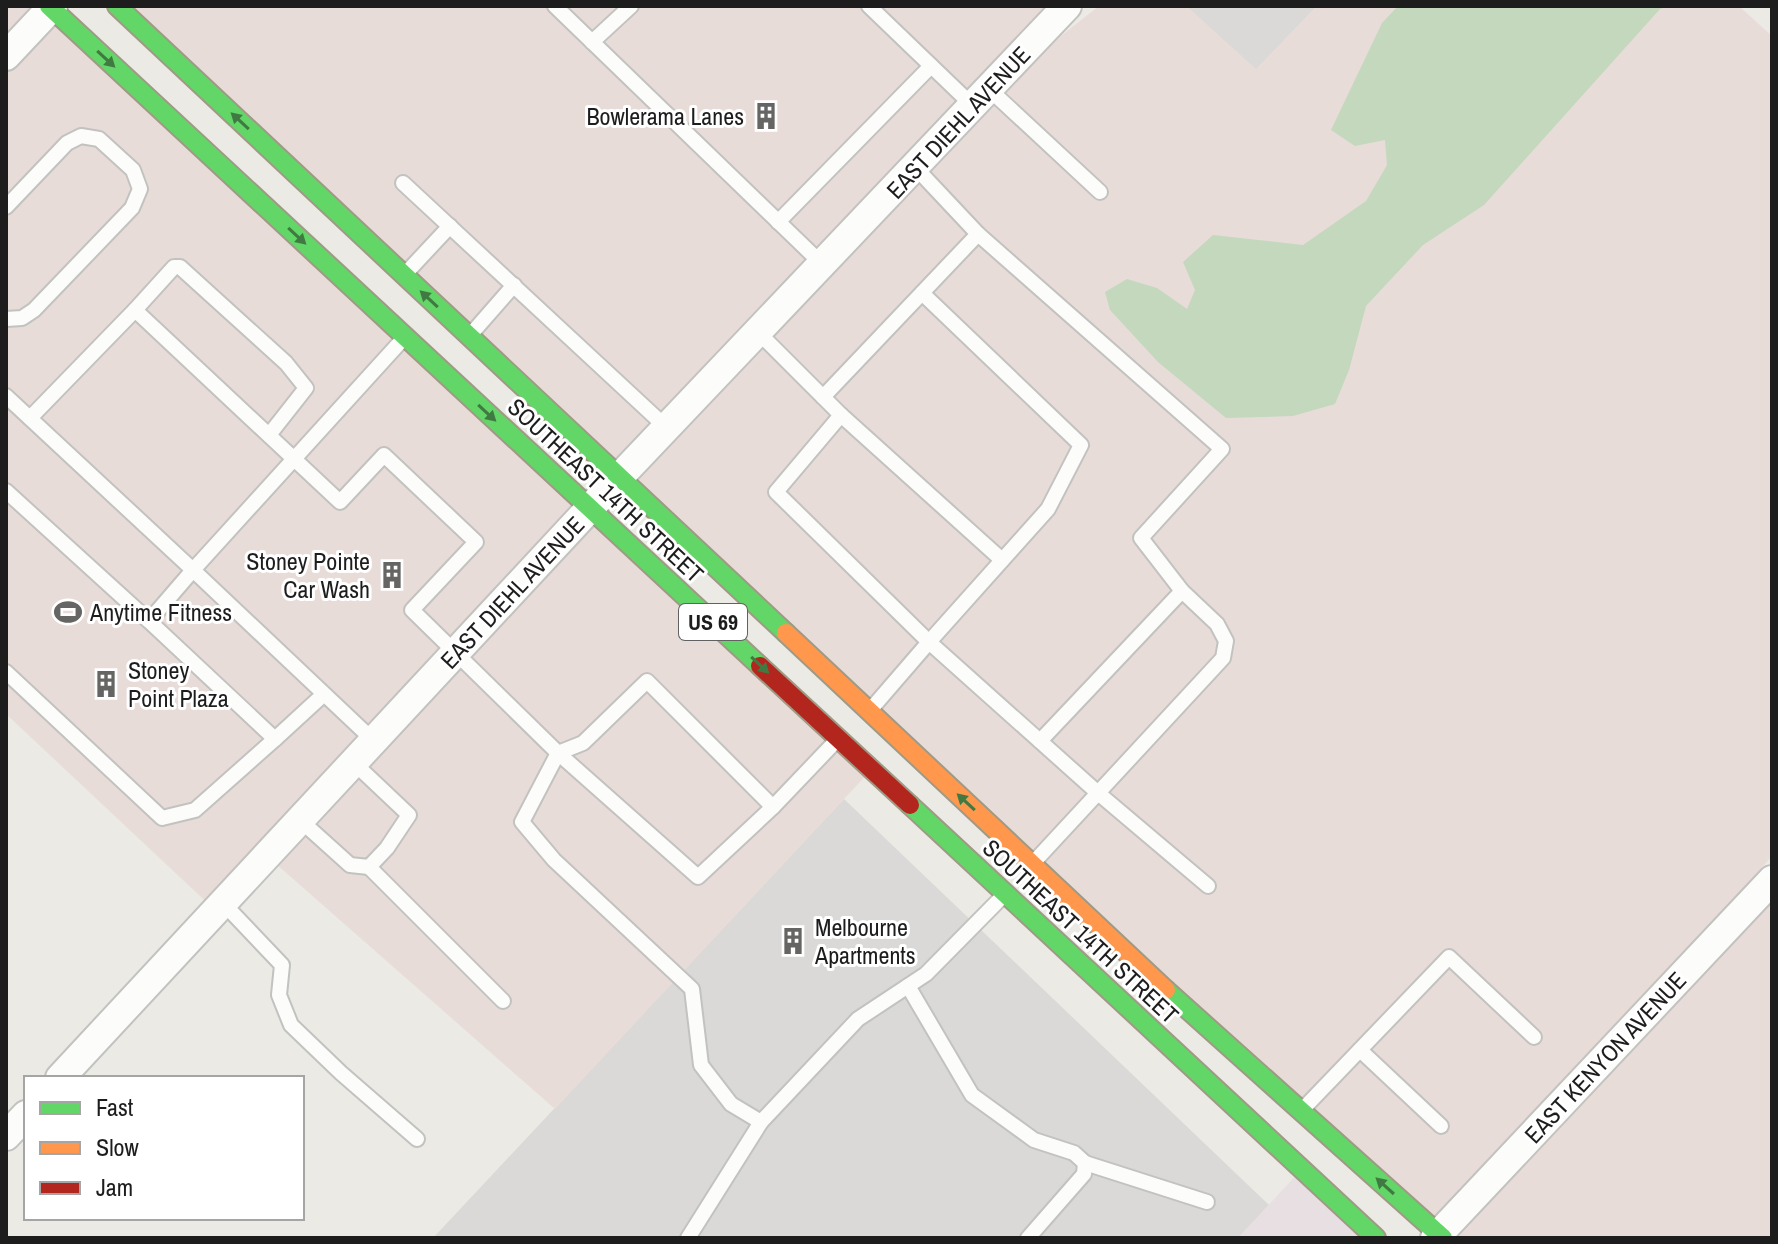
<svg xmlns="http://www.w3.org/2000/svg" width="1778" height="1244" font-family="'Archivo Narrow',sans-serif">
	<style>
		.residential { fill: #dad9d7 }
		.commercial { fill: #e8dcd8 }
		.industrial { fill: #e8dfe2 }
		.forest { fill: #c3d8bd }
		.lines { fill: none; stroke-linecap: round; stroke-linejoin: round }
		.lane-casing { stroke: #c2c2c0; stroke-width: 18 }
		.street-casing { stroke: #c2c2c0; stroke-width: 32 }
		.fast-casing { stroke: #9f9a85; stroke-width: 22 }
		.slow-casing { stroke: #9f9a85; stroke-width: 22 }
		.jam-casing { stroke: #9f9a85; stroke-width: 22 }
		.lane { stroke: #fcfcfb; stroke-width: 14 }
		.street { stroke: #fcfcfb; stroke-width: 28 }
		.fast { stroke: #63d668; stroke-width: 18 }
		.slow { stroke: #ff974d; stroke-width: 18 }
		.jam { stroke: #b3261e; stroke-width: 18 }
		.oneway { fill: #407a42 }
		.labels { text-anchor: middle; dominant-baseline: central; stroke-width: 6; stroke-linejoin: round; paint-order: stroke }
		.shield { fill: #fff; stroke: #616161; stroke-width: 2 }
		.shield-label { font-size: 22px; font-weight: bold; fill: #1d1d1d }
		.poi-label { font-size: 24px; fill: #1d1d1d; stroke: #fff; text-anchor: start }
		.street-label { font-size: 24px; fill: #1d1d1d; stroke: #fff }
	</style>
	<rect width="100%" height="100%" fill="#ebeae5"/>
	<g class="residential">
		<polygon points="1186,6 1317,6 1256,70"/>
		<polygon points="844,799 1269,1205 1238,1238 433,1238"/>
	</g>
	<g class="commercial">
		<polygon points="6,6 49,6 872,769 555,1109 267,856 216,911 6,714"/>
		<polygon points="117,6 1047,6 976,103 1099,6 1186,6 1256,69 1317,6 1739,6 1772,36 1772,856 1463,1207 1772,880 1772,1238 1443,1238"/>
	</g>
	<polygon class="industrial" points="1302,1169 1376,1238 1238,1238"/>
	<polygon class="forest" points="1398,6 1669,6 1660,9 1484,205 1423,245 1366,306 1349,370 1335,404 1293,416 1226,418 1158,362 1110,310 1105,292 1127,279 1157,288 1187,309 1195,290 1183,262 1213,235 1303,245 1366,201 1387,165 1385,140 1355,146 1331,130 1382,23"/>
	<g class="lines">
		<g class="lane-casing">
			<g id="lane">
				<polyline points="555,6 822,264"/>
				<polyline points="869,6 973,106"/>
				<polyline points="592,42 631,6"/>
				<polyline points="989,89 1100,192"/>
				<polyline points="403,183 667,428"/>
				<polyline points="6,207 67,143 81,136 99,139 133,170 140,189 132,208 34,310 22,318 6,319"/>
				<polyline points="778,222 931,66"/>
				<polyline points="978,234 1222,449 1141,538 1182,591 1217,624 1226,641 1223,658 1034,862"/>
				<polyline points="407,272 450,226"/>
				<polyline points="922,293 1081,445 1048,509 929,642 1098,793 1208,886"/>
				<polyline points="135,310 174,267 180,267 286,363 306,388 269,435"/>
				<polyline points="758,332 841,415 776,492 929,642 872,708"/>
				<polyline points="472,333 514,285"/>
				<polyline points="6,396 193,570 403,339"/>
				<polyline points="823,397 978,234 915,167"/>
				<polyline points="841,415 1002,560"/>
				<polyline points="30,418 135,310 340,502 384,455 476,542 412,610 558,753 583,743 647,681 773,807 835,742"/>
				<polyline points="6,491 149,621"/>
				<polyline points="6,672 162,818 195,810 275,739"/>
				<polyline points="324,694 275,739 149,621 193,570 374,741"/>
				<polyline points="1040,741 1182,591"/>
				<polyline points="354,763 409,815 387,848 369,867 503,1001"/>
				<polyline points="773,807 698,877 558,753 522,822 554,860 692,989 701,1065 731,1104 761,1122 858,1019 926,974 1001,898"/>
				<polyline points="300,820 350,865 369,867"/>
				<polyline points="223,903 282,965 279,995 291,1025 341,1073 417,1139"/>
				<polyline points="908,986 972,1095 1034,1140 1074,1153 1085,1163 1084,1174 1028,1238"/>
				<polyline points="1360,1050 1441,1126"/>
				<polyline points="1303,1109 1449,957 1534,1037"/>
				<polyline points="1085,1163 1207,1202"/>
				<polyline points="688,1238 761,1122"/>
			</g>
		</g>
		<g class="street-casing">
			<g id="street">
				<polyline points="6,56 53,6"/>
				<polyline points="60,1078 590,508 1067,6"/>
				<polyline points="6,1136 26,1115"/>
				<polyline points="1435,1238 1772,880"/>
			</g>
		</g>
		<g class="fast-casing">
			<g id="fast">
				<polyline points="49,6 760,666"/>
				<polyline points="117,6 786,633"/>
				<polyline points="910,805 1376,1238"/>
				<polyline points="1166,990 1443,1238"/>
			</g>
		</g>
		<g class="slow-casing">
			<polyline id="slow" points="786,633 1166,990"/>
		</g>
		<g class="jam-casing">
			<polyline id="jam" points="760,666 910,805"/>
		</g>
		<use href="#lane" class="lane"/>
		<use href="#street" class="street"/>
		<use href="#fast" class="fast"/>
		<use href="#slow" class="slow"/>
		<use href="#jam" class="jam"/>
	</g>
	<defs><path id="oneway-solid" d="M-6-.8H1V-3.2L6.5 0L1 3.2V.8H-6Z" transform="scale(2)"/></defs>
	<g class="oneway">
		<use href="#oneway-solid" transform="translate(106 59) rotate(43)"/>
		<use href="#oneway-solid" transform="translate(240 121) rotate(-137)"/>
		<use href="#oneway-solid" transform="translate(297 236) rotate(43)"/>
		<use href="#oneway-solid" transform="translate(429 299) rotate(-137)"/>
		<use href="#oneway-solid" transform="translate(487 413) rotate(43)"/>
		<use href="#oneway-solid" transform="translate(760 665) rotate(43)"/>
		<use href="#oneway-solid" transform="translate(966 802) rotate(-137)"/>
		<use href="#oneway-solid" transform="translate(1385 1186) rotate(-138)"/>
	</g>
	<defs>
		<g id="building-bare" transform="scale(2.16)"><path d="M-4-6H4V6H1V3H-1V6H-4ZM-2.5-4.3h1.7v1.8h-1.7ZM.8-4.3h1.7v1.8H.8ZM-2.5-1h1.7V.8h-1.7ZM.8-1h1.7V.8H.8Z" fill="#656563" stroke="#fff" stroke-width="2.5" paint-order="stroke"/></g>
		<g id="stadium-bare" transform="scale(2.16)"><path d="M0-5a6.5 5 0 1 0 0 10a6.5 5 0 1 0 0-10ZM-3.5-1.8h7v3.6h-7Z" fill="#656563" stroke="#fff" stroke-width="2.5" paint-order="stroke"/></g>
	</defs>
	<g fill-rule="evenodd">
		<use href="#building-bare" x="766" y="116"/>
		<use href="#building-bare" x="392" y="575"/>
		<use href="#stadium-bare" x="68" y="612"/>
		<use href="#building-bare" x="106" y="684"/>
		<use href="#building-bare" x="793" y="941"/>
	</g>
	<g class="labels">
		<rect class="shield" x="679" y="604" width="68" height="36" rx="6"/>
		<g class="shield-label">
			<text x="713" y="622">US 69</text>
		</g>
		<g class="poi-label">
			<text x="744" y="116" text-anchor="end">Bowlerama Lanes</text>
			<text x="370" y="561" text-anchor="end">Stoney Pointe<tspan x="370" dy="28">Car Wash</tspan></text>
			<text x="90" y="612">Anytime Fitness</text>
			<text x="128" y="670">Stoney<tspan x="128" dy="28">Point Plaza</tspan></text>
			<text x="815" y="927">Melbourne<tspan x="815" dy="28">Apartments</tspan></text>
		</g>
		<g class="street-label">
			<text transform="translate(958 122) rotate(-47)">EAST DIEHL AVENUE</text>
			<text transform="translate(606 490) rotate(43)">SOUTHEAST 14TH STREET</text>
			<text transform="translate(512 592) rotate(-47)">EAST DIEHL AVENUE</text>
			<text transform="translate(1081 931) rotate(43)">SOUTHEAST 14TH STREET</text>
			<text transform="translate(1605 1057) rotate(-47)">EAST KENYON AVENUE</text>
		</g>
	</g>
	<rect width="1778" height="1244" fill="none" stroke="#1d1d1d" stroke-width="16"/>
	<rect x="24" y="1076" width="280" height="144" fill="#ffffff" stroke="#a5a5a5" stroke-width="2"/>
	<rect x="40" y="1102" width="40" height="12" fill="#63d668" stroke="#a5a5a5" stroke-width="2"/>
	<text x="96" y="1116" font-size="24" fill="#1d1d1d">Fast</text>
	<rect x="40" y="1142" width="40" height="12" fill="#ff974d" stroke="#a5a5a5" stroke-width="2"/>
	<text x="96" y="1156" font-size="24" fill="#1d1d1d">Slow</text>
	<rect x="40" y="1182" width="40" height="12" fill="#b3261e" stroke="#a5a5a5" stroke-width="2"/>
	<text x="96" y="1196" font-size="24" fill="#1d1d1d">Jam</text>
</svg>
